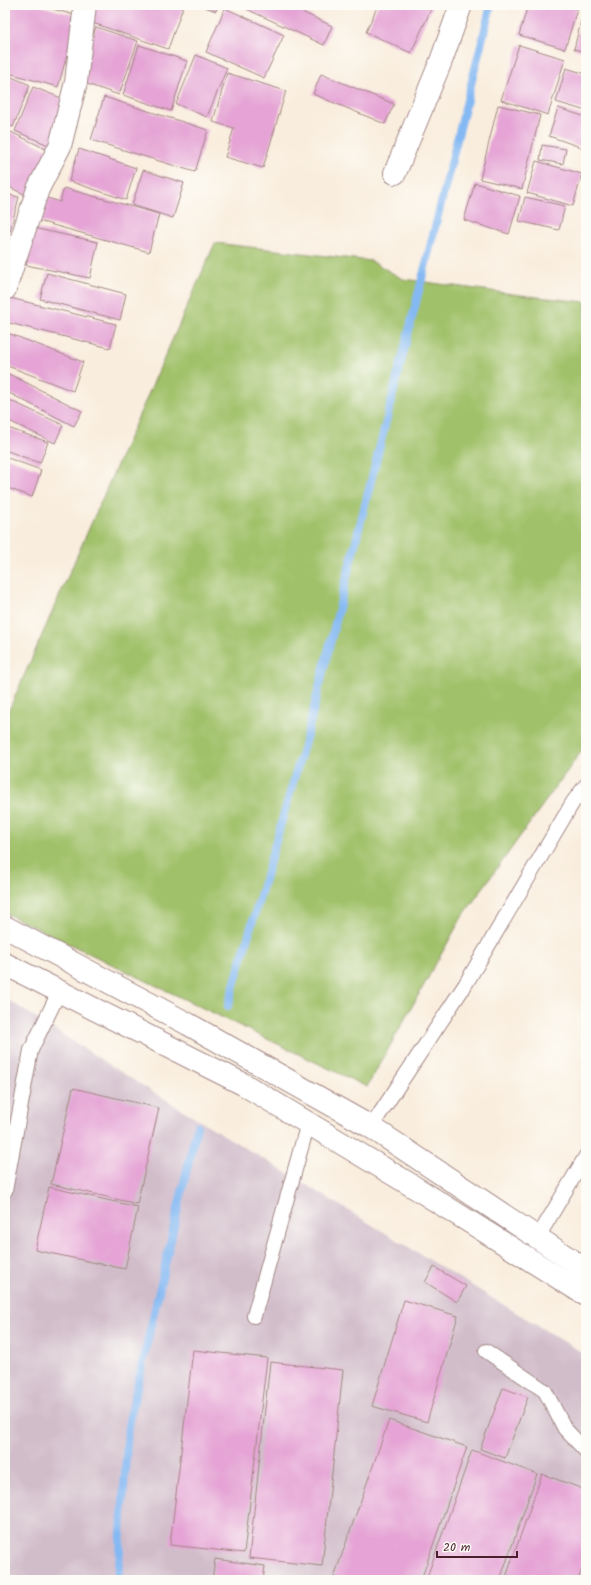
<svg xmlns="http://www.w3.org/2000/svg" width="591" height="1585" font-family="Kalam,sans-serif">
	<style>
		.industrial { fill: #d1bdca }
		.green { fill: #a0c169; stroke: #75704a }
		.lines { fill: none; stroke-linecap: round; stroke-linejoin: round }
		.stream { stroke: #85b9f3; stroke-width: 8 }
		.building { fill: #e5a4d5 }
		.lane-casing { stroke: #a28684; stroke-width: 16 }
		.street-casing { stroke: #a28684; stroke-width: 24 }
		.secondary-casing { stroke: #a28684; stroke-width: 24 }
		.lane { stroke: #fff; stroke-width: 14 }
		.street { stroke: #fff; stroke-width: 22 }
		.secondary { stroke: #fff; stroke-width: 22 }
	</style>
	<rect width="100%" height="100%" fill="#fdfcf7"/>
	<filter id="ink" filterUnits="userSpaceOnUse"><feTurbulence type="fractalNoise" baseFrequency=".025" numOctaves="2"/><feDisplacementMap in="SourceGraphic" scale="8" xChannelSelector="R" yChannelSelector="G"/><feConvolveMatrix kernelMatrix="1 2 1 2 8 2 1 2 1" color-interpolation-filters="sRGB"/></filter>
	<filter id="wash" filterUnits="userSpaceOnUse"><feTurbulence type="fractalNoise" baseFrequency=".012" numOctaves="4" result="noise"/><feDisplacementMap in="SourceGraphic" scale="16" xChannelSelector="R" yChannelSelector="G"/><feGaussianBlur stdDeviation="0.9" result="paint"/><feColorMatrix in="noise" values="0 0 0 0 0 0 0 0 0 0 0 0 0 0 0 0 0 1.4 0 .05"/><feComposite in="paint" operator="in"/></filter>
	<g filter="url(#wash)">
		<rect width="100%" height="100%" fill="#f9eddd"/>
		<polygon class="industrial" points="5,998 135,1081 586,1355 586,1580 5,1580"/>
		<polygon class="green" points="215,243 371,261 403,279 528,296 586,302 586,745 462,917 367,1087 5,913 5,719"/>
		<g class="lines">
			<g class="stream">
				<polyline points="228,1006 308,731 491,5"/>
				<polyline points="118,1580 128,1426 197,1126"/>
			</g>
		</g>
		<g id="blocks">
			<g class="building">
				<polygon points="8,5 38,5 78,16 58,87 5,72 5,16"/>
				<polygon points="92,5 176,5 183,7 168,49 87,21"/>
				<polygon points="199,5 218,5 216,11"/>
				<polygon points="238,5 287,5 332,26 324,45"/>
				<polygon points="378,5 433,5 411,53 366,32"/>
				<polygon points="528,5 578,6 565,49 519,35"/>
				<polygon points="585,5 586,5 586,52 574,49"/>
				<polygon points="225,8 284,35 264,78 206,52"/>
				<polygon points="96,27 138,41 119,95 78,81"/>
				<polygon points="139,45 187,61 171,111 123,95"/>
				<polygon points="519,45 565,59 548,115 501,100"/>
				<polygon points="196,55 227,68 207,117 176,104"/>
				<polygon points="566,68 586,74 586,111 556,102"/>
				<polygon points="227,73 286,91 263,168 225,157 234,128 213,122"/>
				<polygon points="5,74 30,85 13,127 5,124"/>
				<polygon points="321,74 394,104 385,124 313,94"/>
				<polygon points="33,87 69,101 51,146 15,131"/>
				<polygon points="104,97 208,130 195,172 91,140"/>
				<polygon points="498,105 540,115 522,189 480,179"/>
				<polygon points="558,108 586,117 586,140 583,148 549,136"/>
				<polygon points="5,129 50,151 28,196 5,185"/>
				<polygon points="542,145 566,149 563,164 540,160"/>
				<polygon points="79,149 136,168 126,200 69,181"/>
				<polygon points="536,161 582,174 573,206 527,193"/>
				<polygon points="143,170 184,183 173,218 132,205"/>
				<polygon points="475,183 520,196 509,234 464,220"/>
				<polygon points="64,188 159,214 149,252 35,220 41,196 60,202"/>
				<polygon points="5,194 19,197 10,231 5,230"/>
				<polygon points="525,197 565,206 559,230 519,221"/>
				<polygon points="33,228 98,242 90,278 26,265"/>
				<polygon points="47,273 126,294 120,320 40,299"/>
				<polygon points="10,298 116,324 110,348 5,322"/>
				<polygon points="5,332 83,362 73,391 5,365"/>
				<polygon points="9,374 82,411 74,426 5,391 5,382"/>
				<polygon points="5,398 63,425 55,443 5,419"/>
				<polygon points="5,427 48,442 40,463 5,450"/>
				<polygon points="5,457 41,470 32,497 5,487"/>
				<polygon points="73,1088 159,1108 137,1204 51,1184"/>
				<polygon points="49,1187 138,1207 125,1269 35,1250"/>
				<polygon points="434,1267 466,1286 457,1302 425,1282"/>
				<polygon points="404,1300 458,1316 427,1422 372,1406"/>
				<polygon points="193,1350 267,1358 244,1553 170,1545"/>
				<polygon points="270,1362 343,1370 322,1566 249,1558"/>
				<polygon points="503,1388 528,1397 505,1458 480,1449"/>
				<polygon points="389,1420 467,1447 421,1580 333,1580"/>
				<polygon points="472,1450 537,1474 500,1580 426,1580"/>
				<polygon points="542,1474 586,1490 586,1558 578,1580 505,1580"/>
				<polygon points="215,1559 265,1566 263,1580 212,1580"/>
			</g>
		</g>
	</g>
	<g filter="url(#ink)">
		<use href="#blocks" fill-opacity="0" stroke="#a28684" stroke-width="1"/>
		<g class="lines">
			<g class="lane-casing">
				<g id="lane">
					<polyline points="371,1127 465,985 573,802 586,785"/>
					<polyline points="5,1191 31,1050 59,992"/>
					<polyline points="538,1237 586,1156"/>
					<polyline points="254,1316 308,1123"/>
					<polyline points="486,1351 545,1391 565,1429 586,1451"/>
				</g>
			</g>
			<g class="street-casing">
				<g id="street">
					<polyline points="395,173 441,61 461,5"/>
					<polyline points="5,289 38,189 60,146 76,82 85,5"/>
				</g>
			</g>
			<g class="secondary-casing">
				<g id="secondary">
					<polyline points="5,927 188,1024 371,1127 586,1270"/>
					<polyline points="5,964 243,1084 411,1185 586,1295"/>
				</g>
			</g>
			<use href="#lane" class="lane"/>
			<use href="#street" class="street"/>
			<use href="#secondary" class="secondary"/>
		</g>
	</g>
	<rect width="591" height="1585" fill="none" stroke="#fdfcf7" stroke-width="20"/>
	<path d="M437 1551v6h80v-6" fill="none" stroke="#4a1f2b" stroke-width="2"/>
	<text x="443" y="1551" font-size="12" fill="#4a1f2b" stroke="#fdfcf7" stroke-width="3" paint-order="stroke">20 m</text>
</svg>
